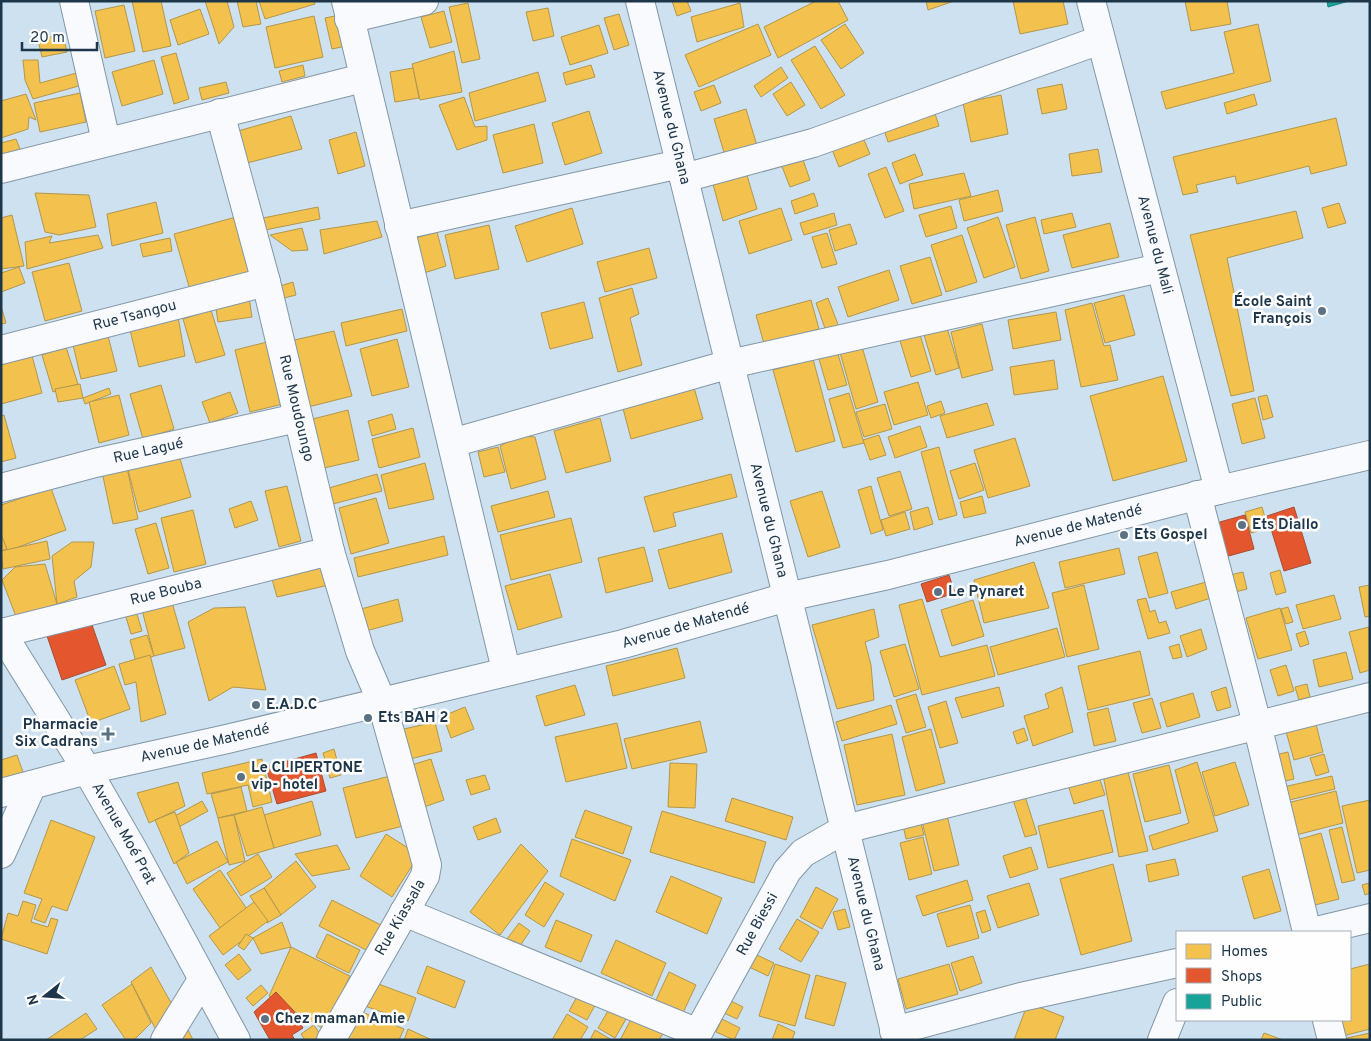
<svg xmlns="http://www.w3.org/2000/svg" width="1371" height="1041" font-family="Overpass,sans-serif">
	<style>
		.homes { fill: #f2c14e; stroke: #b2974c }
		.shops { fill: #e4572e; stroke: #a84d36 }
		.public { fill: #17a398; stroke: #198280 }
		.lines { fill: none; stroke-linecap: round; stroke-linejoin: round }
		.minor-casing { stroke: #8297a6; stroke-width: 30 }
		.minor { stroke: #f8fafd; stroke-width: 28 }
		.poi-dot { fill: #5b7283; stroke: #fdfefd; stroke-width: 2 }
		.labels { text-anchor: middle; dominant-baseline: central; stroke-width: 5; stroke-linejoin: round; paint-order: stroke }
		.street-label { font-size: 15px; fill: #1d3649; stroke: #fdfefd }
		.poi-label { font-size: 15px; font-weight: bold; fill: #1d3649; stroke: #fdfefd; text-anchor: start }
	</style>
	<rect width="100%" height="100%" fill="#cde1f0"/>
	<g class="homes">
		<polygon points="132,1 161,1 171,46 143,52"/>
		<polygon points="205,1 227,1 234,27 219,44"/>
		<polygon points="237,1 256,1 261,24 243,27"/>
		<polygon points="259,1 314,1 315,4 265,19"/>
		<polygon points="672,1 687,1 691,11 677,16"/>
		<polygon points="816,1 838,1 848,20 778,58 764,27"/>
		<polygon points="926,1 954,1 928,10"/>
		<polygon points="1013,1 1063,1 1068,24 1020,34"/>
		<polygon points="1185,1 1227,1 1231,24 1191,31"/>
		<polygon points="468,3 480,59 462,63 449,7"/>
		<polygon points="740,3 744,27 697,42 691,17"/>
		<polygon points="124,5 135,51 105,58 95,11"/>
		<polygon points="548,8 554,36 533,41 526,12"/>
		<polygon points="200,9 209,34 178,45 170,20"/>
		<polygon points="444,11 452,42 430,48 421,17"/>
		<polygon points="619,14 629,45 614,50 604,18"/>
		<polygon points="340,15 346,46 332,49 325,18"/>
		<polygon points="314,16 323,57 275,68 266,27"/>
		<polygon points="758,24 771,55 699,87 685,55"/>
		<polygon points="845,24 864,53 841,69 821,40"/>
		<polygon points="1258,24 1271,81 1166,109 1161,92 1234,73 1224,32"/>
		<polygon points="599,25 608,53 570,65 561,37"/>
		<polygon points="63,34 67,52 42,57 38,40"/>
		<polygon points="815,46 845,95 821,109 791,60"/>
		<polygon points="454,51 462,92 420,100 412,64"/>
		<polygon points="176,53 189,99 174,104 161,57"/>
		<polygon points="23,60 38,60 40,83 80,72 82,85 33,99 25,80"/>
		<polygon points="154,60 163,94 122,106 112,72"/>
		<polygon points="303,65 305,76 282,82 279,71"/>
		<polygon points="591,65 595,77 566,85 563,73"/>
		<polygon points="781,67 788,78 761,97 754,86"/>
		<polygon points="413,68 419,98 395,102 390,72"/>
		<polygon points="538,72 546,101 475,121 469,93"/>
		<polygon points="226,82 229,93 202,100 199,88"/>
		<polygon points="791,82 805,105 787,116 773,94"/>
		<polygon points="1062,84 1067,109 1042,114 1037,89"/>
		<polygon points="714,85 721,103 701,111 694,92"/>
		<polygon points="80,93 86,122 40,132 34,103"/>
		<polygon points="26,94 36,120 29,117 28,129 1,138 1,101"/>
		<polygon points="1254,94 1257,105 1227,114 1224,103"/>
		<polygon points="1001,95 1008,134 971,142 963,103"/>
		<polygon points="464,97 475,127 487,126 487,140 457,150 439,105"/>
		<polygon points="932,104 939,126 888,142 881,120"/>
		<polygon points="746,109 758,149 726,159 714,119"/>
		<polygon points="589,111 602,153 565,165 552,123"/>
		<polygon points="291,116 302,149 247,163 238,131"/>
		<polygon points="1336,118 1347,165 1311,174 1309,166 1237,184 1235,176 1196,185 1198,192 1183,195 1173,157"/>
		<polygon points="534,124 543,163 503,173 493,135"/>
		<polygon points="859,128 870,154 839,167 829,142"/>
		<polygon points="356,132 365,166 338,174 329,140"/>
		<polygon points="16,139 20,149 1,155 1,143"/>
		<polygon points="1098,149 1102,172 1072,176 1069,154"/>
		<polygon points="915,154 923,175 900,184 892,163"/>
		<polygon points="802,157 810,180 790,187 781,164"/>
		<polygon points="743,162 757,209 723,221 710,173"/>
		<polygon points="886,167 904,211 885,218 868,174"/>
		<polygon points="964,173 971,196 914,209 909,184"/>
		<polygon points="998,190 1003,211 964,221 959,200"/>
		<polygon points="35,193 89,195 96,227 59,235 45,232"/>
		<polygon points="814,193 818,206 795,214 791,201"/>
		<polygon points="156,202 163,233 112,246 107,214"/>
		<polygon points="1339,203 1346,223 1328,228 1322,208"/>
		<polygon points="951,206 957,228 926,237 919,215"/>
		<polygon points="318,207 320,219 260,231 258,219"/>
		<polygon points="572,208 583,244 527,262 515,226"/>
		<polygon points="781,208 792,240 749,254 739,221"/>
		<polygon points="1296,211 1303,238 1227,258 1254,391 1231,396 1190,235"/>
		<polygon points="834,213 837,225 804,235 800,223"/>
		<polygon points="1072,213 1076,227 1044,234 1041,220"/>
		<polygon points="12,215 24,266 1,269 1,218"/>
		<polygon points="236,217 252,272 190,290 174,234"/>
		<polygon points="998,217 1015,267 984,278 967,228"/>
		<polygon points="1035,217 1049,271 1021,279 1006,225"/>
		<polygon points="377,221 382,237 324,254 320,230"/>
		<polygon points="1110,223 1119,257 1072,268 1063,235"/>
		<polygon points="850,224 857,244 835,251 829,230"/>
		<polygon points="489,225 499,269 455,279 445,235"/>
		<polygon points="302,228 308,250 292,251 270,235"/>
		<polygon points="437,232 446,266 424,273 415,238"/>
		<polygon points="827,233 837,264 822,268 812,237"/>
		<polygon points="98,235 103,248 27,269 25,242 52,236 49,243"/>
		<polygon points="962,235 977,282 946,292 931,245"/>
		<polygon points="170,238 172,251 143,257 140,244"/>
		<polygon points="649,248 657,278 605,292 597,262"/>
		<polygon points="930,257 942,295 912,304 900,266"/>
		<polygon points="69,263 82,311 45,321 32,272"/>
		<polygon points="19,267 25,283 1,292 1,273"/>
		<polygon points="889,270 899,300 848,317 838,287"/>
		<polygon points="293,282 296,295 280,299 277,287"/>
		<polygon points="632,288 639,314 630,318 642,365 618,372 599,298"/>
		<polygon points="1124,295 1135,335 1105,343 1094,303"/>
		<polygon points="249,297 252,317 218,322 215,302"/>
		<polygon points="828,298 840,330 827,334 816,303"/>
		<polygon points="811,300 819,329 764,344 756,315"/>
		<polygon points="584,302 593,338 550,349 541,313"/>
		<polygon points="1092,303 1104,346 1110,345 1118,380 1081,387 1065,310"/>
		<polygon points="1,306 6,323 1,324"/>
		<polygon points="402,309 407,331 346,346 341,323"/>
		<polygon points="211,310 225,355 196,363 183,319"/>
		<polygon points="1056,312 1061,340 1013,349 1008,320"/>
		<polygon points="178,317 185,356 139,367 130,330"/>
		<polygon points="982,324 993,370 962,378 951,332"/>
		<polygon points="106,328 117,371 81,379 71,336"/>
		<polygon points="918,328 931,371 911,377 898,334"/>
		<polygon points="947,328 959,368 936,375 924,335"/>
		<polygon points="334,331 352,396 308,407 290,341"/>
		<polygon points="397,339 409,387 372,396 360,349"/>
		<polygon points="271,341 287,403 250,412 235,350"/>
		<polygon points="861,343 878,402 856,409 839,349"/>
		<polygon points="66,347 78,384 53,392 42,355"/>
		<polygon points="31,352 42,393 1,404 1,360"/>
		<polygon points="838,354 847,385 828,390 819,359"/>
		<polygon points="813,359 835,441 796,452 773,370"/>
		<polygon points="1054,360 1058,389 1014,395 1010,367"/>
		<polygon points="1163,376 1187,461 1113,481 1090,396"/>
		<polygon points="691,377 703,419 631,439 620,397"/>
		<polygon points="918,382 928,415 894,425 884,392"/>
		<polygon points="80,384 83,398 58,402 55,389"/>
		<polygon points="161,385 174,429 143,439 130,394"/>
		<polygon points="109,388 111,394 85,404 83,398"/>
		<polygon points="230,392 238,413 210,423 202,402"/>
		<polygon points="849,393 864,443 843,448 829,399"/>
		<polygon points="119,395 129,435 99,443 89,402"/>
		<polygon points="1267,395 1273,417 1263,420 1258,397"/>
		<polygon points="1255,398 1265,438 1242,444 1232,404"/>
		<polygon points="941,401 945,413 931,418 927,406"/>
		<polygon points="987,403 994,425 947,438 940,416"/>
		<polygon points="885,404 892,429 864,437 856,412"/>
		<polygon points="348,410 359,460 324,468 313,419"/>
		<polygon points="392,414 396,429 372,436 368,421"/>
		<polygon points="4,415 16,458 1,462 1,416"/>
		<polygon points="600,418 611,461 566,473 554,431"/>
		<polygon points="920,426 927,447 895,458 888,437"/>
		<polygon points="413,428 420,457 379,468 372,439"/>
		<polygon points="879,435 886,455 870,460 863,440"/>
		<polygon points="519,436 535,437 546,479 511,489 500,446"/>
		<polygon points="1015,438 1030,486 988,498 974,450"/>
		<polygon points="498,447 505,472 484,477 478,452"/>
		<polygon points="939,447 957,515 939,520 921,452"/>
		<polygon points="179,455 191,497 139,512 128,470"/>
		<polygon points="126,463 138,519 113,524 101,467"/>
		<polygon points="425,463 434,499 389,509 381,475"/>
		<polygon points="975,463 984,490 959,499 950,471"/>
		<polygon points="900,471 912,509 889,516 877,478"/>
		<polygon points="377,474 382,491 333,504 329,488"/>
		<polygon points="731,474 737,497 673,513 676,526 654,532 644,497"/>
		<polygon points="287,486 301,541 279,547 265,491"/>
		<polygon points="871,486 883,530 871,534 858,490"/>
		<polygon points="51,488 66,530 7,551 1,536 1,505"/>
		<polygon points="548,491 555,517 498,532 491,506"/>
		<polygon points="822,491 840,547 808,557 790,501"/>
		<polygon points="982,496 986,513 964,518 960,502"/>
		<polygon points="376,498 389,543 351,554 339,508"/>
		<polygon points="251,501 258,520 235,528 229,509"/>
		<polygon points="928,507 933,524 914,530 910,512"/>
		<polygon points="1262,507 1268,528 1251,533 1245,512"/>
		<polygon points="193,510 206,564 174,572 161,518"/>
		<polygon points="905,512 910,529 886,536 881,520"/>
		<polygon points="571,518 582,562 511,580 500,535"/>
		<polygon points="156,523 169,568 148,574 135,529"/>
		<polygon points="722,533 732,572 669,589 658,550"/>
		<polygon points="1,534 7,549 1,551"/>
		<polygon points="444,536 448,555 358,577 354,558"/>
		<polygon points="47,541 50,559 3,569 1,551"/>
		<polygon points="72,542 94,542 91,567 74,581 77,597 57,604 52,556"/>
		<polygon points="644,547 653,581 606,593 598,558"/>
		<polygon points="1119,548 1125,574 1065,588 1059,562"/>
		<polygon points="1157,552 1168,593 1149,598 1138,557"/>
		<polygon points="1034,562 1049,608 984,623 974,580"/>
		<polygon points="45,564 57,604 17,619 2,580 15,567"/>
		<polygon points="325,567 329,585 277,597 272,579"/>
		<polygon points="1280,570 1286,592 1276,595 1270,573"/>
		<polygon points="1243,572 1247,589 1235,592 1230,575"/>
		<polygon points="550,574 562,617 518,630 505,586"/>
		<polygon points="1206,582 1211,598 1176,609 1171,592"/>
		<polygon points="1084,585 1099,649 1067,657 1052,593"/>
		<polygon points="1370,585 1370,616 1365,617 1359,587"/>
		<polygon points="1334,595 1341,619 1303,629 1296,605"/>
		<polygon points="1146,598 1150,612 1155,610 1159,623 1166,621 1170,633 1148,639 1137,600"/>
		<polygon points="398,599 403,621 362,632 357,610"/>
		<polygon points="922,599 940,657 987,645 995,676 922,695 899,605"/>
		<polygon points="973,600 984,636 952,646 941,610"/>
		<polygon points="172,602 185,648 154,656 142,610"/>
		<polygon points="134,604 142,631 131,634 123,607"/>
		<polygon points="245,607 266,690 233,687 209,701 188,622 214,608"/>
		<polygon points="1288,607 1293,622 1286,624 1281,609"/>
		<polygon points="1280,608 1292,650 1258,659 1246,618"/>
		<polygon points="874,609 879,637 865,642 871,665 874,700 837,709 812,625"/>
		<polygon points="1369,627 1370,670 1360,673 1349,632"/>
		<polygon points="1057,628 1065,657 998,675 990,647"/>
		<polygon points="1201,629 1207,649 1187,657 1180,636"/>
		<polygon points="1305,631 1309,644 1300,647 1296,634"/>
		<polygon points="147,635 154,656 136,662 130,640"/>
		<polygon points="905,644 919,689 894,697 880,651"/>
		<polygon points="1179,644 1182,657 1173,659 1169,647"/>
		<polygon points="677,648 685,678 613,696 606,666"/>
		<polygon points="1140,651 1150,695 1088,710 1078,666"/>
		<polygon points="1346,652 1353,679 1319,687 1313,660"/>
		<polygon points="150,655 166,714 141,722 136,682 125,685 119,664"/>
		<polygon points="1286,665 1294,691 1278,696 1270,670"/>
		<polygon points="114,666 130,709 91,723 75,680"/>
		<polygon points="1307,684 1310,697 1299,700 1295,687"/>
		<polygon points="575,685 585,715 545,726 536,696"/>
		<polygon points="999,687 1004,706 962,718 955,698"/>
		<polygon points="1062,687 1073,732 1033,746 1024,716 1049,708 1045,694"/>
		<polygon points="1226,687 1231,707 1217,711 1211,692"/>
		<polygon points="1193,693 1200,717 1167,727 1160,703"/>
		<polygon points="916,694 926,727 906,733 896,700"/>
		<polygon points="1152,698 1161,728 1142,733 1133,703"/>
		<polygon points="946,701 958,743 940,748 928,707"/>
		<polygon points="891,705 897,724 842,741 836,722"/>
		<polygon points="465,707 474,729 451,738 443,716"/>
		<polygon points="1108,708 1116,741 1094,746 1087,713"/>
		<polygon points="1313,712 1323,752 1294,760 1283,721"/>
		<polygon points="700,721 707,752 632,769 624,739"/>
		<polygon points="435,722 442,751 402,761 395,731"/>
		<polygon points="617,723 627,768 566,782 555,737"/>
		<polygon points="1024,728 1028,740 1017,744 1013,732"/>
		<polygon points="931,729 945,783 916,791 902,737"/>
		<polygon points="892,734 905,795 857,805 844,745"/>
		<polygon points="334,749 341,775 330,778 323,753"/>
		<polygon points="1288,752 1294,779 1281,782 1275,755"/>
		<polygon points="1324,754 1329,772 1316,776 1310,758"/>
		<polygon points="17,755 24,775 1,782 1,760"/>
		<polygon points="262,759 272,802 253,807 248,785 207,794 202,773"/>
		<polygon points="431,759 444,800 421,808 408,766"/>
		<polygon points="1197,762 1218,831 1153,850 1149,836 1189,823 1175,770"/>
		<polygon points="1235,762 1249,805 1215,816 1202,772"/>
		<polygon points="670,763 697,764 695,808 668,807"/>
		<polygon points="1169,765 1181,813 1145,822 1133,774"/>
		<polygon points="1096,767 1105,795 1074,804 1066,778"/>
		<polygon points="1127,768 1148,851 1119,857 1103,775"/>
		<polygon points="394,775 407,825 356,838 343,788"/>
		<polygon points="485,775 490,789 471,795 466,780"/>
		<polygon points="1332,776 1335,789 1281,802 1279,788"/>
		<polygon points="178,782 185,806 149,823 137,793"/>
		<polygon points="241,787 247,811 218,818 211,794"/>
		<polygon points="1022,787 1037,834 1025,837 1010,790"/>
		<polygon points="1336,791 1343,823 1296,835 1283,804"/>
		<polygon points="732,798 793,817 786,840 725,821"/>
		<polygon points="1370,800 1370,870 1357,873 1342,806"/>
		<polygon points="202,801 208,811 177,828 171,818"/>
		<polygon points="312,801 321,835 274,848 264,815"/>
		<polygon points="262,807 274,848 247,856 234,815"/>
		<polygon points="585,810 632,827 623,854 575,837"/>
		<polygon points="1103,810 1113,852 1048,868 1038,826"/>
		<polygon points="662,811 766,842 754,883 650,852"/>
		<polygon points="946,811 959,865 934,871 921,817"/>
		<polygon points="175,812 189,853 174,864 155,820"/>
		<polygon points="918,812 924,835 906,839 901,816"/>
		<polygon points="234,815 245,861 229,865 218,818"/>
		<polygon points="496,818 501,832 478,840 473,827"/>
		<polygon points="51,820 95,837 67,911 52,906 45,923 34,919 42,899 24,893"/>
		<polygon points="1342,827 1355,880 1342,883 1329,830"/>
		<polygon points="1321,833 1339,899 1311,906 1293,841"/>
		<polygon points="386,834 419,855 392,897 360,876"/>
		<polygon points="923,837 932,874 909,880 900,843"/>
		<polygon points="572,839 631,860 615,901 560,876"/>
		<polygon points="217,841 228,862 187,884 176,862"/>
		<polygon points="521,844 548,871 500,935 470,912"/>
		<polygon points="337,845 350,869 312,876 295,854"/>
		<polygon points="1031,847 1038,869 1010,878 1003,856"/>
		<polygon points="258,854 272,877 241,896 227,873"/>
		<polygon points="1175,859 1179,875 1149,882 1146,865"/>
		<polygon points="296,861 316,887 281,915 264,888"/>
		<polygon points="1113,864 1132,941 1081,955 1060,879"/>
		<polygon points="1269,869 1281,911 1254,919 1242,877"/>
		<polygon points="220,870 247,909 220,928 193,889"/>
		<polygon points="671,876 722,898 707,934 656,912"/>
		<polygon points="967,880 973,900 923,916 916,896"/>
		<polygon points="545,882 564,894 544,927 525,915"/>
		<polygon points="1029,883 1039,915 998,928 987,896"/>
		<polygon points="1369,883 1370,893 1365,895 1362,885"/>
		<polygon points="816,887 838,899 822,929 800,917"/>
		<polygon points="264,888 281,915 267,923 250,896"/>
		<polygon points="332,900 381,925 368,951 319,926"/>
		<polygon points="23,901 36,905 31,922 48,927 51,918 58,920 47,954 1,939 8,913 18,916"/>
		<polygon points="254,902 268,921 223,955 209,936"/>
		<polygon points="970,905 979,938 947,947 937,914"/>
		<polygon points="845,909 850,927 838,930 833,912"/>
		<polygon points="985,910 991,930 982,933 976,913"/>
		<polygon points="797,919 819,932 801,962 779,949"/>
		<polygon points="556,920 592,935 581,962 545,947"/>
		<polygon points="282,922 291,947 261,954 253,938"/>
		<polygon points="519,923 530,931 516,952 504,943"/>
		<polygon points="246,934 253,938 244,950 238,946"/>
		<polygon points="327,934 360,950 349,973 316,957"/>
		<polygon points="616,940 666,963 652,996 601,973"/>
		<polygon points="291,947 350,976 324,1029 269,996"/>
		<polygon points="239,954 251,970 238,980 225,965"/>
		<polygon points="755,954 774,963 768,976 749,967"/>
		<polygon points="973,956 982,983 960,991 951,963"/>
		<polygon points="775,964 810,975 795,1026 759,1016"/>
		<polygon points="949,964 958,994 906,1009 898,979"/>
		<polygon points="1370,964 1370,1029 1343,1036 1339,1020 1350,1020 1350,969"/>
		<polygon points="427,966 465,981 455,1008 417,993"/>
		<polygon points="151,967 174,1008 156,1030 131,982"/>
		<polygon points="669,972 696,985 682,1015 655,1002"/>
		<polygon points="816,975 846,983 834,1026 805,1018"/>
		<polygon points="368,980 416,998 408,1021 359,1004"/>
		<polygon points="132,984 151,1023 134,1040 126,1040 102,1005"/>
		<polygon points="261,985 268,993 253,1006 246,998"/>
		<polygon points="582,988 599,998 587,1020 569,1011"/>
		<polygon points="731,1001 743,1007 737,1019 724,1013"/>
		<polygon points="612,1004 629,1014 615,1038 598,1028"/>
		<polygon points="1036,1006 1064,1017 1055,1040 1014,1040 1026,1008"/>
		<polygon points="352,1008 404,1029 399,1040 348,1040 340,1037"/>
		<polygon points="636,1010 667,1027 659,1040 620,1040"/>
		<polygon points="86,1013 97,1029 80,1040 46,1040"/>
		<polygon points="567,1014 588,1027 580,1040 552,1040"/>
		<polygon points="722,1019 740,1028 734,1040 716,1032"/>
		<polygon points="185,1024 193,1040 173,1040"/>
		<polygon points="778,1024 795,1032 792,1040 772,1040"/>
		<polygon points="314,1025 323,1039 305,1040 301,1034"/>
		<polygon points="408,1029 432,1040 404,1040"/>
		<polygon points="595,1030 612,1040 590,1040"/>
		<polygon points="1264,1033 1283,1040 1261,1040"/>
		<polygon points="1370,1033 1370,1040 1342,1040 1342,1039"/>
	</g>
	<g class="shops">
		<polygon points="1294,507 1311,563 1284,571 1267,516"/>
		<polygon points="1245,515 1254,549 1225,557 1216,523"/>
		<polygon points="949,575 955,593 927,602 921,584"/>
		<polygon points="91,622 106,665 62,680 47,636"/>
		<polygon points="316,753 326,791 277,804 266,767"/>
		<polygon points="276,992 293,1010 303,1028 292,1035 295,1040 270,1040 254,1012"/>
	</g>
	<polygon class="public" points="1327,1 1349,1 1328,7"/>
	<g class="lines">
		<g class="minor-casing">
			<g id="minor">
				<polyline points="74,1 106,141"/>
				<polyline points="346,1 506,670"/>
				<path id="s1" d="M640,1L897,1040"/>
				<path id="s2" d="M1091,1L1219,490"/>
				<polyline points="349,19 424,1"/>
				<path id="s3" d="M220,113L266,282L330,551L360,651L381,700L427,865L425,876L331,1040"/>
				<polyline points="1,169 363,78"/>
				<polyline points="684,178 813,143 1100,40"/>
				<polyline points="399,226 680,164"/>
				<path id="s4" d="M1,350L266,282"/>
				<polyline points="452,443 730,364 1160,268"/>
				<path id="s5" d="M1,488L95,463L297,418"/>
				<polyline points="1197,495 1257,724 1307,932"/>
				<path id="s6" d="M1,632L87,770L132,848L236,1040"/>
				<path id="s7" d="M2,633L330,551"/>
				<path id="s8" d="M1,793L87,770L227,739L623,644L787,597L888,575L1219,490L1370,455"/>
				<polyline points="1,854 32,785"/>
				<polyline points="404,912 698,1033"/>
				<polyline points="1312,932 1370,918"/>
				<polyline points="1327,1020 1332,1040"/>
				<polyline points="894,1031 1021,997 1177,963"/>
				<polyline points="165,1040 202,980"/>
				<path id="s9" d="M694,1040L787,871L803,853L845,829L1370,697"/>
				<polyline points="1162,1040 1177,1003"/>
			</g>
		</g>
		<use href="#minor" class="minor"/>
	</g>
	<g class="poi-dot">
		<circle cx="1322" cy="311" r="5"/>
		<circle cx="1242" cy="525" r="5"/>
		<circle cx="1124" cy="535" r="5"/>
		<circle cx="938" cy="592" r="5"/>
		<circle cx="256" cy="705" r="5"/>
		<circle cx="368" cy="718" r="5"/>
		<path d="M105.5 726.5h5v5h5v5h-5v5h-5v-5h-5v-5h5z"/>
		<circle cx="241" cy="777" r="5"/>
		<circle cx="265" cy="1019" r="5"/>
	</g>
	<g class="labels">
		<g class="street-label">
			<text stroke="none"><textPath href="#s1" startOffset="130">Avenue du Ghana</textPath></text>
			<text stroke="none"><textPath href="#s2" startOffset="252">Avenue du Mali</textPath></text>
			<text stroke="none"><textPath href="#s4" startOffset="138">Rue Tsangou</textPath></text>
			<text stroke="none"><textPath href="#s3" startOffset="305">Rue Moudoungo</textPath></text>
			<text stroke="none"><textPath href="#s5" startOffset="152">Rue Lagué</textPath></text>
			<text stroke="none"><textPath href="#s1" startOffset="535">Avenue du Ghana</textPath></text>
			<text stroke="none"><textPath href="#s8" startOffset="1110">Avenue de Matendé</textPath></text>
			<text stroke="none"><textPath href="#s7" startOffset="169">Rue Bouba</textPath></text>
			<text stroke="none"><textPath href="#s8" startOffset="705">Avenue de Matendé</textPath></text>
			<text stroke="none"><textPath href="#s8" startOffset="210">Avenue de Matendé</textPath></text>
			<text stroke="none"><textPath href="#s6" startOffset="236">Avenue Moé Prat</textPath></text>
			<text stroke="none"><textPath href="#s1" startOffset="940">Avenue du Ghana</textPath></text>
			<text transform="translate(401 918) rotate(-60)">Rue Kiassala</text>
			<text stroke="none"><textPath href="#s9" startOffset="132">Rue Biessi</textPath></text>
		</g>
		<g class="poi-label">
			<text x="1312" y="302" text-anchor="end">École Saint<tspan x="1312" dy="17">François</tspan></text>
			<text x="1252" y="525">Ets Diallo</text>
			<text x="1134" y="535">Ets Gospel</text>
			<text x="948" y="592">Le Pynaret</text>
			<text x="266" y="705">E.A.D.C</text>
			<text x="378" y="718">Ets BAH 2</text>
			<text x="98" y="725" text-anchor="end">Pharmacie<tspan x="98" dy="17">Six Cadrans</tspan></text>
			<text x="251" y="768">Le CLIPERTONE<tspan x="251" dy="17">vip- hotel</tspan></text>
			<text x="275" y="1019">Chez maman Amie</text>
		</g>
	</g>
	<rect width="1371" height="1041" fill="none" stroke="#1d3649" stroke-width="5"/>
	<rect x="1176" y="931" width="175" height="90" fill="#fdfefd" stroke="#a3aeb5"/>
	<rect x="1186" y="944" width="25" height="15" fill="#f2c14e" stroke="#a3aeb5"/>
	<text x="1221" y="956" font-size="15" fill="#1d3649">Homes</text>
	<rect x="1186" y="968" width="25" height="15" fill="#e4572e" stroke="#a3aeb5"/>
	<text x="1221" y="981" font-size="15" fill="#1d3649">Shops</text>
	<rect x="1186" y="994" width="25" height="15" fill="#17a398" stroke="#a3aeb5"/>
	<text x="1221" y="1006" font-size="15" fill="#1d3649">Public</text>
	<g transform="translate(45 996) rotate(253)" stroke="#fdfefd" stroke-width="4" paint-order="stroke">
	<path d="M0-4L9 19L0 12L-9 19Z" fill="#1d3649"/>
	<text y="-8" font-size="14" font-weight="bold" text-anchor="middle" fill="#1d3649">N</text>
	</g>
	<path d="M22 42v8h75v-8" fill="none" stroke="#1d3649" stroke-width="2.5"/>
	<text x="30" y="42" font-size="15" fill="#1d3649" stroke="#fdfefd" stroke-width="4" paint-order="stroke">20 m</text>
</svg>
